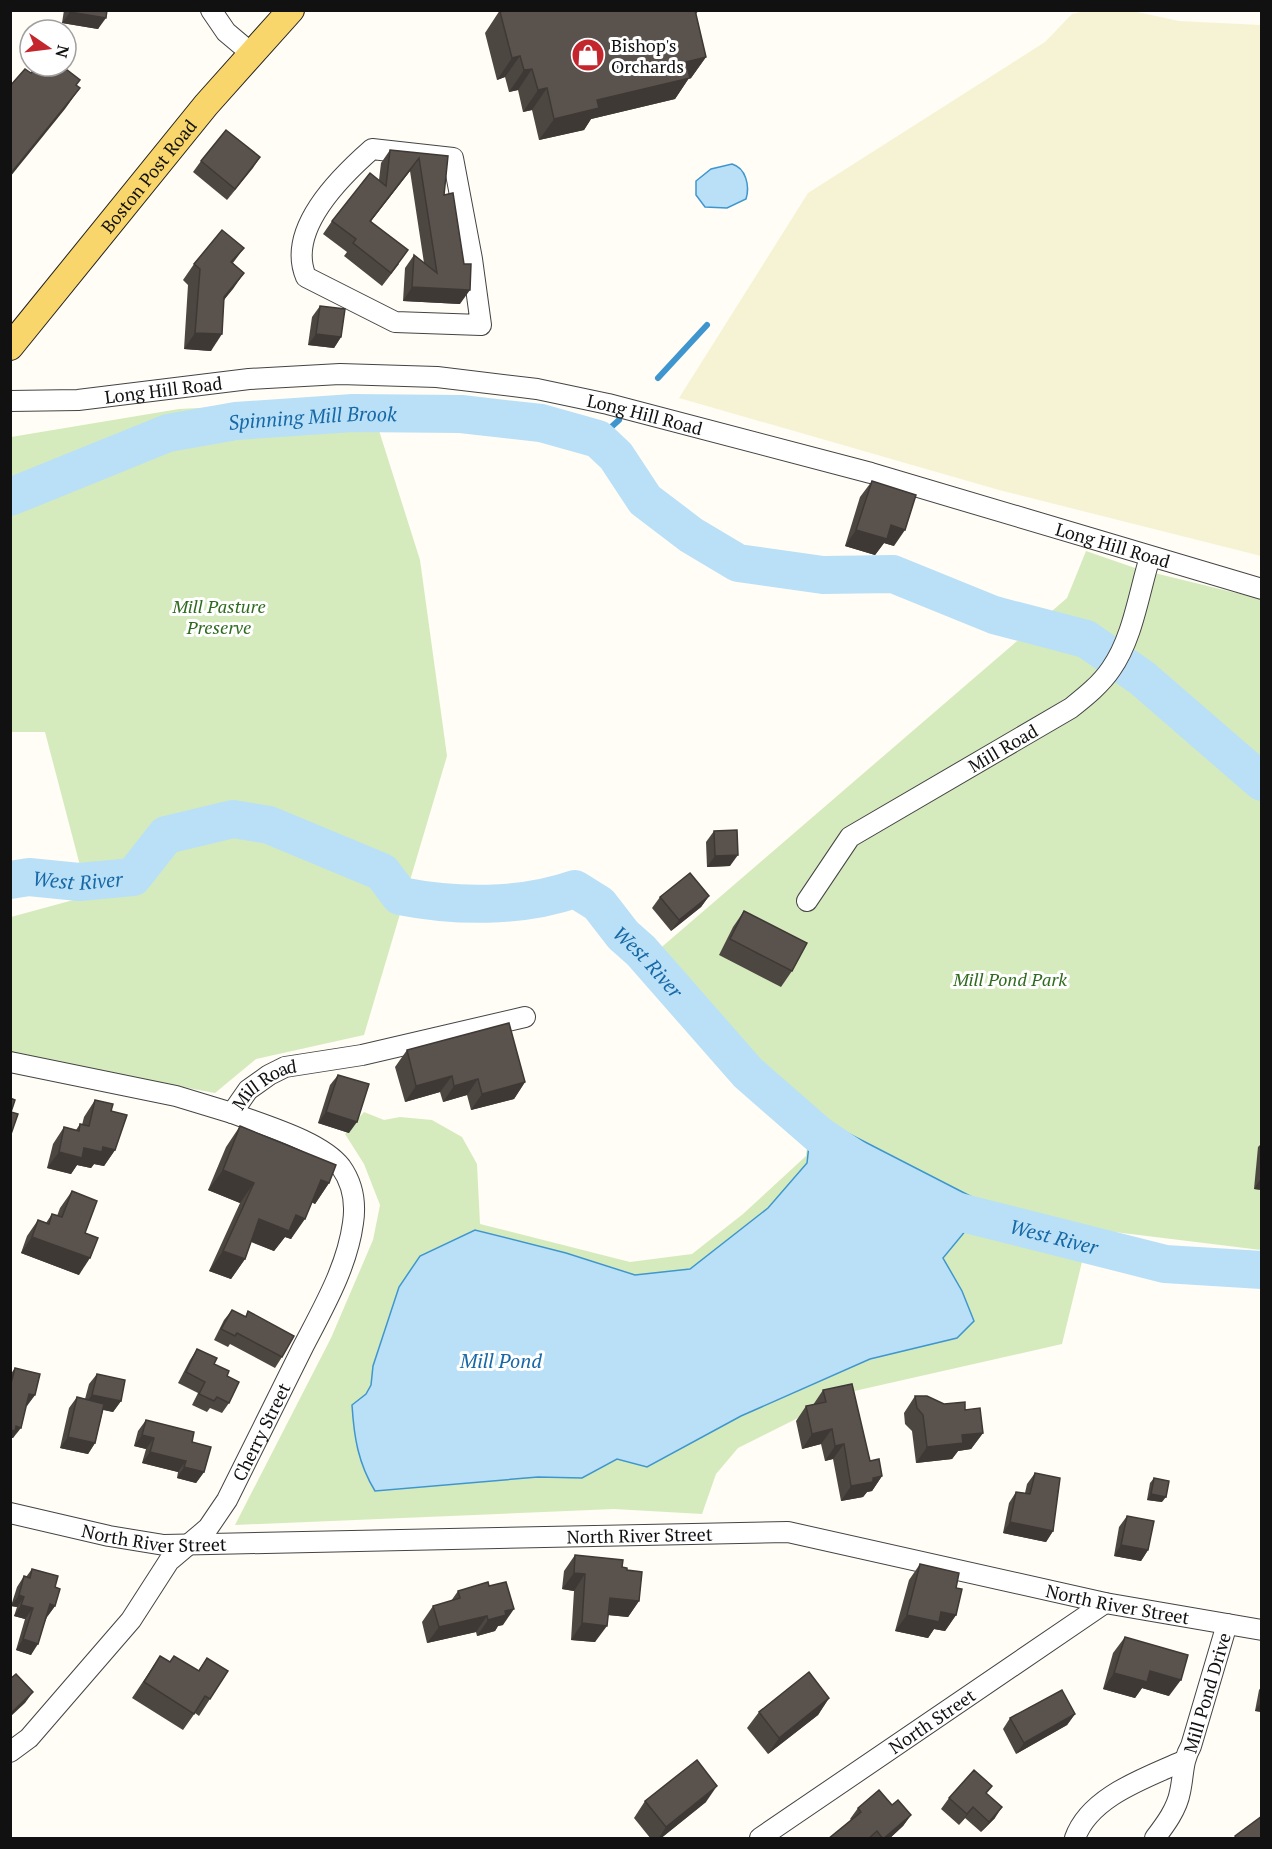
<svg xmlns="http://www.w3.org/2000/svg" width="1272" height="1849" font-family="'PT Serif',serif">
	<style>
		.farmland { fill: #f6f3d4 }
		.green { fill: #d5ebbd }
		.water { fill: #b9e0f7; stroke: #3f96cf; stroke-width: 1.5 }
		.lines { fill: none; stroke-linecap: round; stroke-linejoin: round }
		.stream { stroke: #3f96cf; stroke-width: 6 }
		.river { stroke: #b9e0f7; stroke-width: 38 }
		.minor-casing { stroke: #444; stroke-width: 22 }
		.major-casing { stroke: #222; stroke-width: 28 }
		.minor { stroke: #fff; stroke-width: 20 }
		.major { stroke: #f9d66b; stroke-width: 26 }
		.wall { fill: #4d4742 }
		.shaded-wall { fill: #3f3936 }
		.building { fill: #5a524d; stroke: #3f3936; stroke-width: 1.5 }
		.labels { text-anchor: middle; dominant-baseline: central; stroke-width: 6; stroke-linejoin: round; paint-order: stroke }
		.poi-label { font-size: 18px; fill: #111; stroke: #fff; text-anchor: start }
		.street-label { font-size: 18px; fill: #111; stroke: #fff }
		.park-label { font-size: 18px; font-style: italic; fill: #2f6b1f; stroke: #fff }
		.water-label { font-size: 20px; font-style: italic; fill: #1768a6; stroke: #fff }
	</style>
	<rect width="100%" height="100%" fill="#fffdf5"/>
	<polygon class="farmland" points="1085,11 1133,11 1179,21 1261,25 1261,556 999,490 679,398 808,193 1045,42 1072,14"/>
	<g class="green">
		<polygon points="369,399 420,560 447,756 364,1035 256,1059 215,1093 11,1055 11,917 88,896 45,732 11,732 11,437 179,409"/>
		<polygon points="1086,551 1138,569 1261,599 1261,1250 1090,1229 1062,1344 850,1392 738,1448 716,1474 702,1514 614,1509 235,1525 331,1338 373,1240 380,1205 364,1164 345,1134 364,1112 384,1120 400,1117 432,1120 462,1137 477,1164 480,1224 630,1262 692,1254 743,1214 806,1156 809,1131 756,1087 642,964 1067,598"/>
	</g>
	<g class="water">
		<path d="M732,164C746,168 750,186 746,199L727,208L705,207L696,195V181L711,169Z"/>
		<path d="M830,1124L976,1199L972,1223L943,1258L962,1291L974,1321L957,1338L870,1359L741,1416L647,1467L617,1459L582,1478L538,1477L375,1491C358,1463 354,1437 352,1405L366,1394L371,1385L373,1366L399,1287L420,1256L475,1230L566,1253L635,1275L690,1269L768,1208L807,1163L809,1145Z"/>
	</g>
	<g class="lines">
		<g class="stream">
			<polyline points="658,378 707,325"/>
			<polyline points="598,439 619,420"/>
		</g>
		<g class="river">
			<path id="s1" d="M10,497L168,433L236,421L353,413L461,414L541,423L598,439L616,456L645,500L691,535L738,563L823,575L893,574L994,615L1086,639L1142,678L1262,782"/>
			<path id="s2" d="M10,880L29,877L79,882L133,877L166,835L233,819L269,825L382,872L400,896C456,907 520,908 575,889L599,904L623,935L641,951L748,1073L819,1135L862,1164"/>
			<path id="s3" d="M924,1200L947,1209L1165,1264L1262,1270"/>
		</g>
		<g class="minor-casing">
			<g id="minor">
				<polyline points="211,10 226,32 251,53"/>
				<path d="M372,149L453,158L472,259L481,325L395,322L306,277C286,230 339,178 372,149Z"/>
				<path id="s4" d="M10,401L78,400L249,379L340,374L437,377L537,389L608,404L871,473L1262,589"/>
				<path id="s5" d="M807,901L850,837L1071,708C1086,696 1101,684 1111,669C1133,638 1139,592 1150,557"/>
				<path id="s6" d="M10,1062L176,1096L232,1113L248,1090L269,1075L285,1067L362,1055L525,1017"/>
				<path id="s7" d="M10,1513L109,1536L164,1545L788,1532L1105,1603L1262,1630"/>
				<path id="s8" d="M10,1752L29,1738L131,1620L169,1561L208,1528L227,1500C252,1450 277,1400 302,1349C322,1310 347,1268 353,1223C356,1203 353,1184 341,1167C321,1141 263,1125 232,1113"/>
				<path id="s9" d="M760,1838L1105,1603"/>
				<path d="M1075,1838C1090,1796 1146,1778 1183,1761"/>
				<path id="s10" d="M1155,1838C1165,1825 1177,1809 1180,1792C1184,1774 1182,1762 1191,1746L1227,1624"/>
			</g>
		</g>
		<g class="major-casing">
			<g id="major">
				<path id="s11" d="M10,347L206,105L291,10"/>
			</g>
		</g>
		<use href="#minor" class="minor"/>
		<use href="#major" class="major"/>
	</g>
	<g class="wall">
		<polygon points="64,10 107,10 98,29 62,23"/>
		<polygon points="500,10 699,10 696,14 706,57 691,78 689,78 675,99 591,119 584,130 539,140 532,110 523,112 518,90 509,92 505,77 497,80 485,33"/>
		<polygon points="390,150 448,156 444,195 460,304 403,301 405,268 414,255 424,263 410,171 371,221 399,264 382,286 344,256 347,252 323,234 332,221 379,180 381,163"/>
		<polygon points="260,157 227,200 193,172 201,161"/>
		<polygon points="244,248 233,263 244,273 224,300 211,351 184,349 188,285 183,280 194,264"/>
		<polygon points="320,306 341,337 334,348 308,345 312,317"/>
		<polygon points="872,481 894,546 884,543 875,555 845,546 860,497"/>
		<polygon points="714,831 730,866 707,867 706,842"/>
		<polygon points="709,896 701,907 671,931 652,908 660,897"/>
		<polygon points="744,911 792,971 781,987 719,955 733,927"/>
		<polygon points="407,1050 525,1082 514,1099 471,1110 467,1095 443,1102 440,1092 405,1102 395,1067"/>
		<polygon points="338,1075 349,1133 318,1123 330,1085"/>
		<polygon points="95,1100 111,1111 115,1150 104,1166 94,1164 91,1168 77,1165 71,1174 47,1168 53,1144 64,1127 76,1130 80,1124 82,1125 84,1117"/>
		<polygon points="240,1126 329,1183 315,1204 312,1202 291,1239 285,1237 274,1251 251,1242 245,1259 231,1279 209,1271 240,1203 208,1190 226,1147"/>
		<polygon points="1262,1143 1262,1190 1254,1189 1258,1147"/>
		<polygon points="72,1191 85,1233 79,1275 21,1253 27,1236 38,1220 46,1223 52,1214 57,1216 60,1208"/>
		<polygon points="232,1310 245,1317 248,1311 282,1357 275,1368 230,1344 228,1347 214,1340 224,1320"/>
		<polygon points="197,1349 227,1376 229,1403 222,1413 210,1408 207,1412 192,1405 198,1393 178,1383 190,1360"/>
		<polygon points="15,1368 35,1395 26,1406 13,1438 10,1438 10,1375"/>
		<polygon points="97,1374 121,1401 113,1412 103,1410 95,1443 88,1454 60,1448 69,1408 77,1397 85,1399 89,1384"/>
		<polygon points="823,1390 870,1461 882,1476 872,1491 867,1492 863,1497 841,1501 833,1459 825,1461 821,1444 802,1449 796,1421 806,1406 813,1405"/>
		<polygon points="915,1396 965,1410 983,1433 971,1449 958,1451 952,1459 916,1463 912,1431 905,1424 904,1413"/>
		<polygon points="146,1420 192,1442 204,1472 196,1483 177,1478 178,1472 142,1463 146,1449 134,1446 138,1431"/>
		<polygon points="1035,1473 1053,1531 1046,1542 1003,1533 1009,1503 1016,1492 1025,1493 1027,1484"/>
		<polygon points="1154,1478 1162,1502 1147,1500 1150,1483"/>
		<polygon points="1127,1516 1148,1550 1141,1561 1114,1556 1119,1527"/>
		<polygon points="575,1555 622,1567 627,1570 639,1601 628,1617 608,1615 595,1642 571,1640 574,1591 562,1589 564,1571"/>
		<polygon points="920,1564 956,1588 956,1615 945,1631 934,1629 928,1638 895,1631 909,1580"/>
		<polygon points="32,1569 55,1587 55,1606 47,1617 31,1655 16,1650 25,1619 14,1616 17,1607 11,1606 17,1587 24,1576 26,1577"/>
		<polygon points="458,1591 503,1625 498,1626 495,1631 477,1636 476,1632 427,1643 422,1622 433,1606 451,1601"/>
		<polygon points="1125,1637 1169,1696 1142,1688 1135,1698 1103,1689 1113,1653"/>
		<polygon points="160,1656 170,1662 198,1671 207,1658 210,1699 199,1716 195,1713 183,1730 132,1698"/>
		<polygon points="1262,1686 1262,1712 1255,1711 1259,1690"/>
		<polygon points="829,1698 818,1715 768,1754 747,1728 759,1712"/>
		<polygon points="1075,1714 1067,1725 1016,1754 1003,1729 1010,1718"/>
		<polygon points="987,1794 995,1818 981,1832 965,1818 959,1825 941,1809 949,1798"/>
		<polygon points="645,1801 706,1802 660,1839 651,1839 634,1818"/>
		<polygon points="892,1805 911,1815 903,1826 889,1839 828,1839 851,1820 850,1819 858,1808"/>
	</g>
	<g class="shaded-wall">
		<polygon points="70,12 106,18 98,29 62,23"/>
		<polygon points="520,56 505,77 497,80 512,58"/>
		<polygon points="706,57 691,78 689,78 675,99 591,119 584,130 539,140 554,119 686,62"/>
		<polygon points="532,69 518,90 509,92 524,70"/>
		<polygon points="80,88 65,109 10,177 10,175 12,172"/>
		<polygon points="547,88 532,110 523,112 538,90"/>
		<polygon points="260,157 253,168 227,200 235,189"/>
		<polygon points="419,158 410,171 361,234 370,221"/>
		<polygon points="244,273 233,289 213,313 224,297"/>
		<polygon points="412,287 470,290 460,304 403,301"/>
		<polygon points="195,333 222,334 211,351 184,349"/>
		<polygon points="316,334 341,337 334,348 308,345"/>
		<polygon points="891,525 905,530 894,546 884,543 875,555 845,546 856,530"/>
		<polygon points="738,855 730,866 707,867 715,856"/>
		<polygon points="709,896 701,907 671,931 679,920"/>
		<polygon points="452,1076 440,1092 405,1102 416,1086"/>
		<polygon points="478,1079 467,1095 443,1102 454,1086"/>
		<polygon points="525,1082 514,1099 471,1110 482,1094"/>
		<polygon points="326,1112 357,1122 349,1133 318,1123"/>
		<polygon points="103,1147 115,1150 104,1166 94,1164 91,1168 77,1165 71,1174 47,1168 59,1152 84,1148"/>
		<polygon points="223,1170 254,1183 240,1203 208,1190"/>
		<polygon points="1261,1178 1262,1190 1254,1189"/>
		<polygon points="321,1180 329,1183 315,1204 307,1200"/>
		<polygon points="296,1215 305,1219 291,1239 285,1237 274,1251 245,1239 259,1219"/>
		<polygon points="32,1237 90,1258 79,1275 21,1253"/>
		<polygon points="223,1251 245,1259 231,1279 209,1271"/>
		<polygon points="29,1394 35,1395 27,1406 22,1405"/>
		<polygon points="92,1395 121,1401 113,1412 84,1405"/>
		<polygon points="16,1426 21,1428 13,1438 10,1438 10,1430"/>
		<polygon points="832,1429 821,1444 802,1449 812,1434"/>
		<polygon points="983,1433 971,1449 958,1451 952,1459 916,1463 927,1447 962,1435"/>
		<polygon points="142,1435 154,1438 146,1449 134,1446"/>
		<polygon points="68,1437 95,1443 88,1454 60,1448"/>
		<polygon points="844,1444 833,1459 825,1461 835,1446"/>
		<polygon points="150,1452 186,1461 178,1472 142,1463"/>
		<polygon points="184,1467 204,1472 196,1483 177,1478"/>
		<polygon points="882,1476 872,1491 867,1492 863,1497 841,1501 851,1486 873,1478"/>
		<polygon points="1151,1494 1166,1497 1162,1502 1147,1500"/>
		<polygon points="1010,1522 1053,1531 1046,1542 1003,1533"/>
		<polygon points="1121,1545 1148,1550 1141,1561 1114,1556"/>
		<polygon points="574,1573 585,1574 574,1591 562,1589"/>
		<polygon points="19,1595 24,1597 17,1607 11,1606"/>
		<polygon points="610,1598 639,1601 628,1617 598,1614"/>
		<polygon points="50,1604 55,1606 47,1617"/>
		<polygon points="21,1605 33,1608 25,1619 14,1616"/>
		<polygon points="514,1609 503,1625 498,1626 495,1631 477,1636 488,1620 505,1611"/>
		<polygon points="941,1612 956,1615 945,1631 934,1629 928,1638 895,1631 907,1615"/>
		<polygon points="487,1616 476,1632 427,1643 439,1627"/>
		<polygon points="582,1623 607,1626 595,1642 571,1640"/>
		<polygon points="23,1639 38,1644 31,1655 16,1650"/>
		<polygon points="1150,1671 1181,1680 1169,1696 1142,1688 1135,1698 1103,1689 1114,1673"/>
		<polygon points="33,1692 25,1703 10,1717 10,1714"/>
		<polygon points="829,1698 818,1715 768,1754 779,1738"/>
		<polygon points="1262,1701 1262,1712 1255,1711"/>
		<polygon points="1075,1714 1067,1725 1016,1754 1024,1743"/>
		<polygon points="717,1786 706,1802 660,1839 658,1839 666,1827"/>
		<polygon points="973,1807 965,1818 959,1825 967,1814"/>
		<polygon points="1002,1807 995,1818 981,1832 989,1822"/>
		<polygon points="911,1815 903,1826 889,1839 883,1839"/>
	</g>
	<g class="building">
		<polygon points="70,10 107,10 106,18 70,12"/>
		<polygon points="506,10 695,10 706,57 686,62 690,78 597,100 599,108 554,119 547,88 538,90 532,69 524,70 520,56 512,58 500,12"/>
		<polygon points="37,66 62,66 80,80 76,85 80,88 12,172 10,170 10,86 25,69 31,73"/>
		<polygon points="226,130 260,157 235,189 201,161"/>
		<polygon points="390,150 448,156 444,195 453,193 464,264 471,264 470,290 412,287 414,255 437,273 419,158 370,221 408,250 391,273 353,243 356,239 332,221 370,173 386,186"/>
		<polygon points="222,230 244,248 231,262 244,273 224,297 222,334 195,333 200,269 194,264"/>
		<polygon points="320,306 345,309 341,337 316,334"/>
		<polygon points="872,481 916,495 905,530 891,525 887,539 856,530"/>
		<polygon points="737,830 738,855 715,856 714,831"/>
		<polygon points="690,873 709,896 679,920 660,897"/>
		<polygon points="744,911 807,943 792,971 730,939"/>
		<polygon points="509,1023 525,1082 482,1094 478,1079 454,1086 452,1076 416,1086 407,1050"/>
		<polygon points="338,1075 369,1084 357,1122 326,1112"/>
		<polygon points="10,1098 15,1100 11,1112 18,1114 10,1137"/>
		<polygon points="95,1100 113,1104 111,1111 127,1115 115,1150 103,1147 102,1152 84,1148 82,1158 59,1152 64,1127 79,1131 80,1124 89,1126"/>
		<polygon points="240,1126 336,1165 329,1183 321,1180 305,1219 296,1215 289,1231 259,1219 245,1259 223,1251 254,1183 223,1170"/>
		<polygon points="72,1191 97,1201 85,1233 98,1238 90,1258 32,1237 38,1220 49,1224 52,1214 62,1217"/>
		<polygon points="232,1310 246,1317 248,1311 294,1336 282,1357 237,1333 235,1336 221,1329"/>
		<polygon points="197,1349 217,1358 214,1364 229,1371 227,1376 239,1382 229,1403 217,1397 214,1401 199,1394 205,1382 186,1372"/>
		<polygon points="15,1368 40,1374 35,1395 29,1394 21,1428 16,1426 15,1431 10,1430 10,1387"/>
		<polygon points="97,1374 125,1380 121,1401 92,1395"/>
		<polygon points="852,1384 870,1461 879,1459 882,1476 873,1478 873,1482 851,1486 844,1444 835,1446 832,1429 812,1434 806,1406 826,1402 823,1390"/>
		<polygon points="915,1396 927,1396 944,1404 965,1402 965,1410 980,1408 983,1433 962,1435 963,1443 927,1447 923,1415 917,1408"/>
		<polygon points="77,1397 104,1404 95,1443 68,1437"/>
		<polygon points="146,1420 194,1432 192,1442 211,1447 204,1472 184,1467 186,1461 150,1452 154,1438 142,1435"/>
		<polygon points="1035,1473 1060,1478 1053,1531 1010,1522 1016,1492 1030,1494"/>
		<polygon points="1154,1478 1169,1481 1166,1497 1151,1494"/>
		<polygon points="1127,1516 1154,1521 1148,1550 1121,1545"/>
		<polygon points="575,1555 623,1560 622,1567 627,1568 627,1570 642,1572 639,1601 610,1598 607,1626 582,1623 585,1574 574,1573"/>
		<polygon points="920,1564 959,1573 956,1588 962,1589 956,1615 941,1612 939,1622 907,1615"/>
		<polygon points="32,1569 58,1576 55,1587 60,1589 55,1606 50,1604 38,1644 23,1639 33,1608 21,1605 24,1597 19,1595 24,1576 30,1578"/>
		<polygon points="488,1582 489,1586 506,1582 514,1609 505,1611 506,1615 488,1620 487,1616 439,1627 433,1606 460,1598 458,1591"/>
		<polygon points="1125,1637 1188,1655 1181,1680 1150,1671 1147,1682 1114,1673"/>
		<polygon points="160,1656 170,1662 174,1656 199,1671 207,1658 228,1671 210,1699 205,1696 194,1714 144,1682"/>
		<polygon points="809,1672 829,1698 779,1738 759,1712"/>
		<polygon points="16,1674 33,1692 10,1714 10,1679"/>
		<polygon points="1062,1690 1075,1714 1024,1743 1010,1718"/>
		<polygon points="697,1760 717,1786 666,1827 645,1801"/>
		<polygon points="974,1770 992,1786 986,1793 1002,1807 989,1822 973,1807 967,1814 949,1798"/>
		<polygon points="879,1790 892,1805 898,1800 911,1815 883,1839 877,1831 868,1839 828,1839 861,1812 858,1808"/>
		<polygon points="1262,1816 1262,1839 1236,1839 1235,1836"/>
	</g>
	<defs>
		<g id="shop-disc" transform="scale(1.725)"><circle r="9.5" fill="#c4262e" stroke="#fff"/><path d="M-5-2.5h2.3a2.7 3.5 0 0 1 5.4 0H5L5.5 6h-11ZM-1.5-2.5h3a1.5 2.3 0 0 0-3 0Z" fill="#fff"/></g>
	</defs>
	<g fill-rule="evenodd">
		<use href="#shop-disc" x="588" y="55"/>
	</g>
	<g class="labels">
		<g class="poi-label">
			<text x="611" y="45">Bishop's<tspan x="611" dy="21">Orchards</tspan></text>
		</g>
		<g class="street-label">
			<text stroke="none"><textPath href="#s11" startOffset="220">Boston Post Road</textPath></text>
			<text stroke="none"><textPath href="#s4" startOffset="154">Long Hill Road</textPath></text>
			<text stroke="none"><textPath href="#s4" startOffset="640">Long Hill Road</textPath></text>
			<text stroke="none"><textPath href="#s4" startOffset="1126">Long Hill Road</textPath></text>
			<text stroke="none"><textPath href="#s5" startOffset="254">Mill Road</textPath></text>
			<text stroke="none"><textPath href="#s6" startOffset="273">Mill Road</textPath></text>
			<text stroke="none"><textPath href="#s8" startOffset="411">Cherry Street</textPath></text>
			<text stroke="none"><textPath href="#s7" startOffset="633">North River Street</textPath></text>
			<text stroke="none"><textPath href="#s7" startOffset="147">North River Street</textPath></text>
			<text stroke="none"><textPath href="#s7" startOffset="1119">North River Street</textPath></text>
			<text stroke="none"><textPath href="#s10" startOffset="156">Mill Pond Drive</textPath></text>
			<text stroke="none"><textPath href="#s9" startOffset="208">North Street</textPath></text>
		</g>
		<g class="park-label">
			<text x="219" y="606">Mill Pasture<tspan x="219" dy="21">Preserve</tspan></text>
			<text x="1010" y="979">Mill Pond Park</text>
		</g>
		<g class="water-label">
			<text stroke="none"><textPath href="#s1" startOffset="316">Spinning Mill Brook</textPath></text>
			<text stroke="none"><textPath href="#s2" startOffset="68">West River</textPath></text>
			<text stroke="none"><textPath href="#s2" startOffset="716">West River</textPath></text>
			<text stroke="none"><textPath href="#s3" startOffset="135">West River</textPath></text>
			<text x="501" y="1360">Mill Pond</text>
		</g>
	</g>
	<rect width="1272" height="1849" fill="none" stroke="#111111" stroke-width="24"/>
	<g transform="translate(48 48) rotate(104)"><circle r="28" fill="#ffffff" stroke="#a0a0a0" stroke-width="1.5"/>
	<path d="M0-4.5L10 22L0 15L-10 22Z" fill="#c4262e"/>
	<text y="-9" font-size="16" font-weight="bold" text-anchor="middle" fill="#111111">N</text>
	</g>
</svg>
